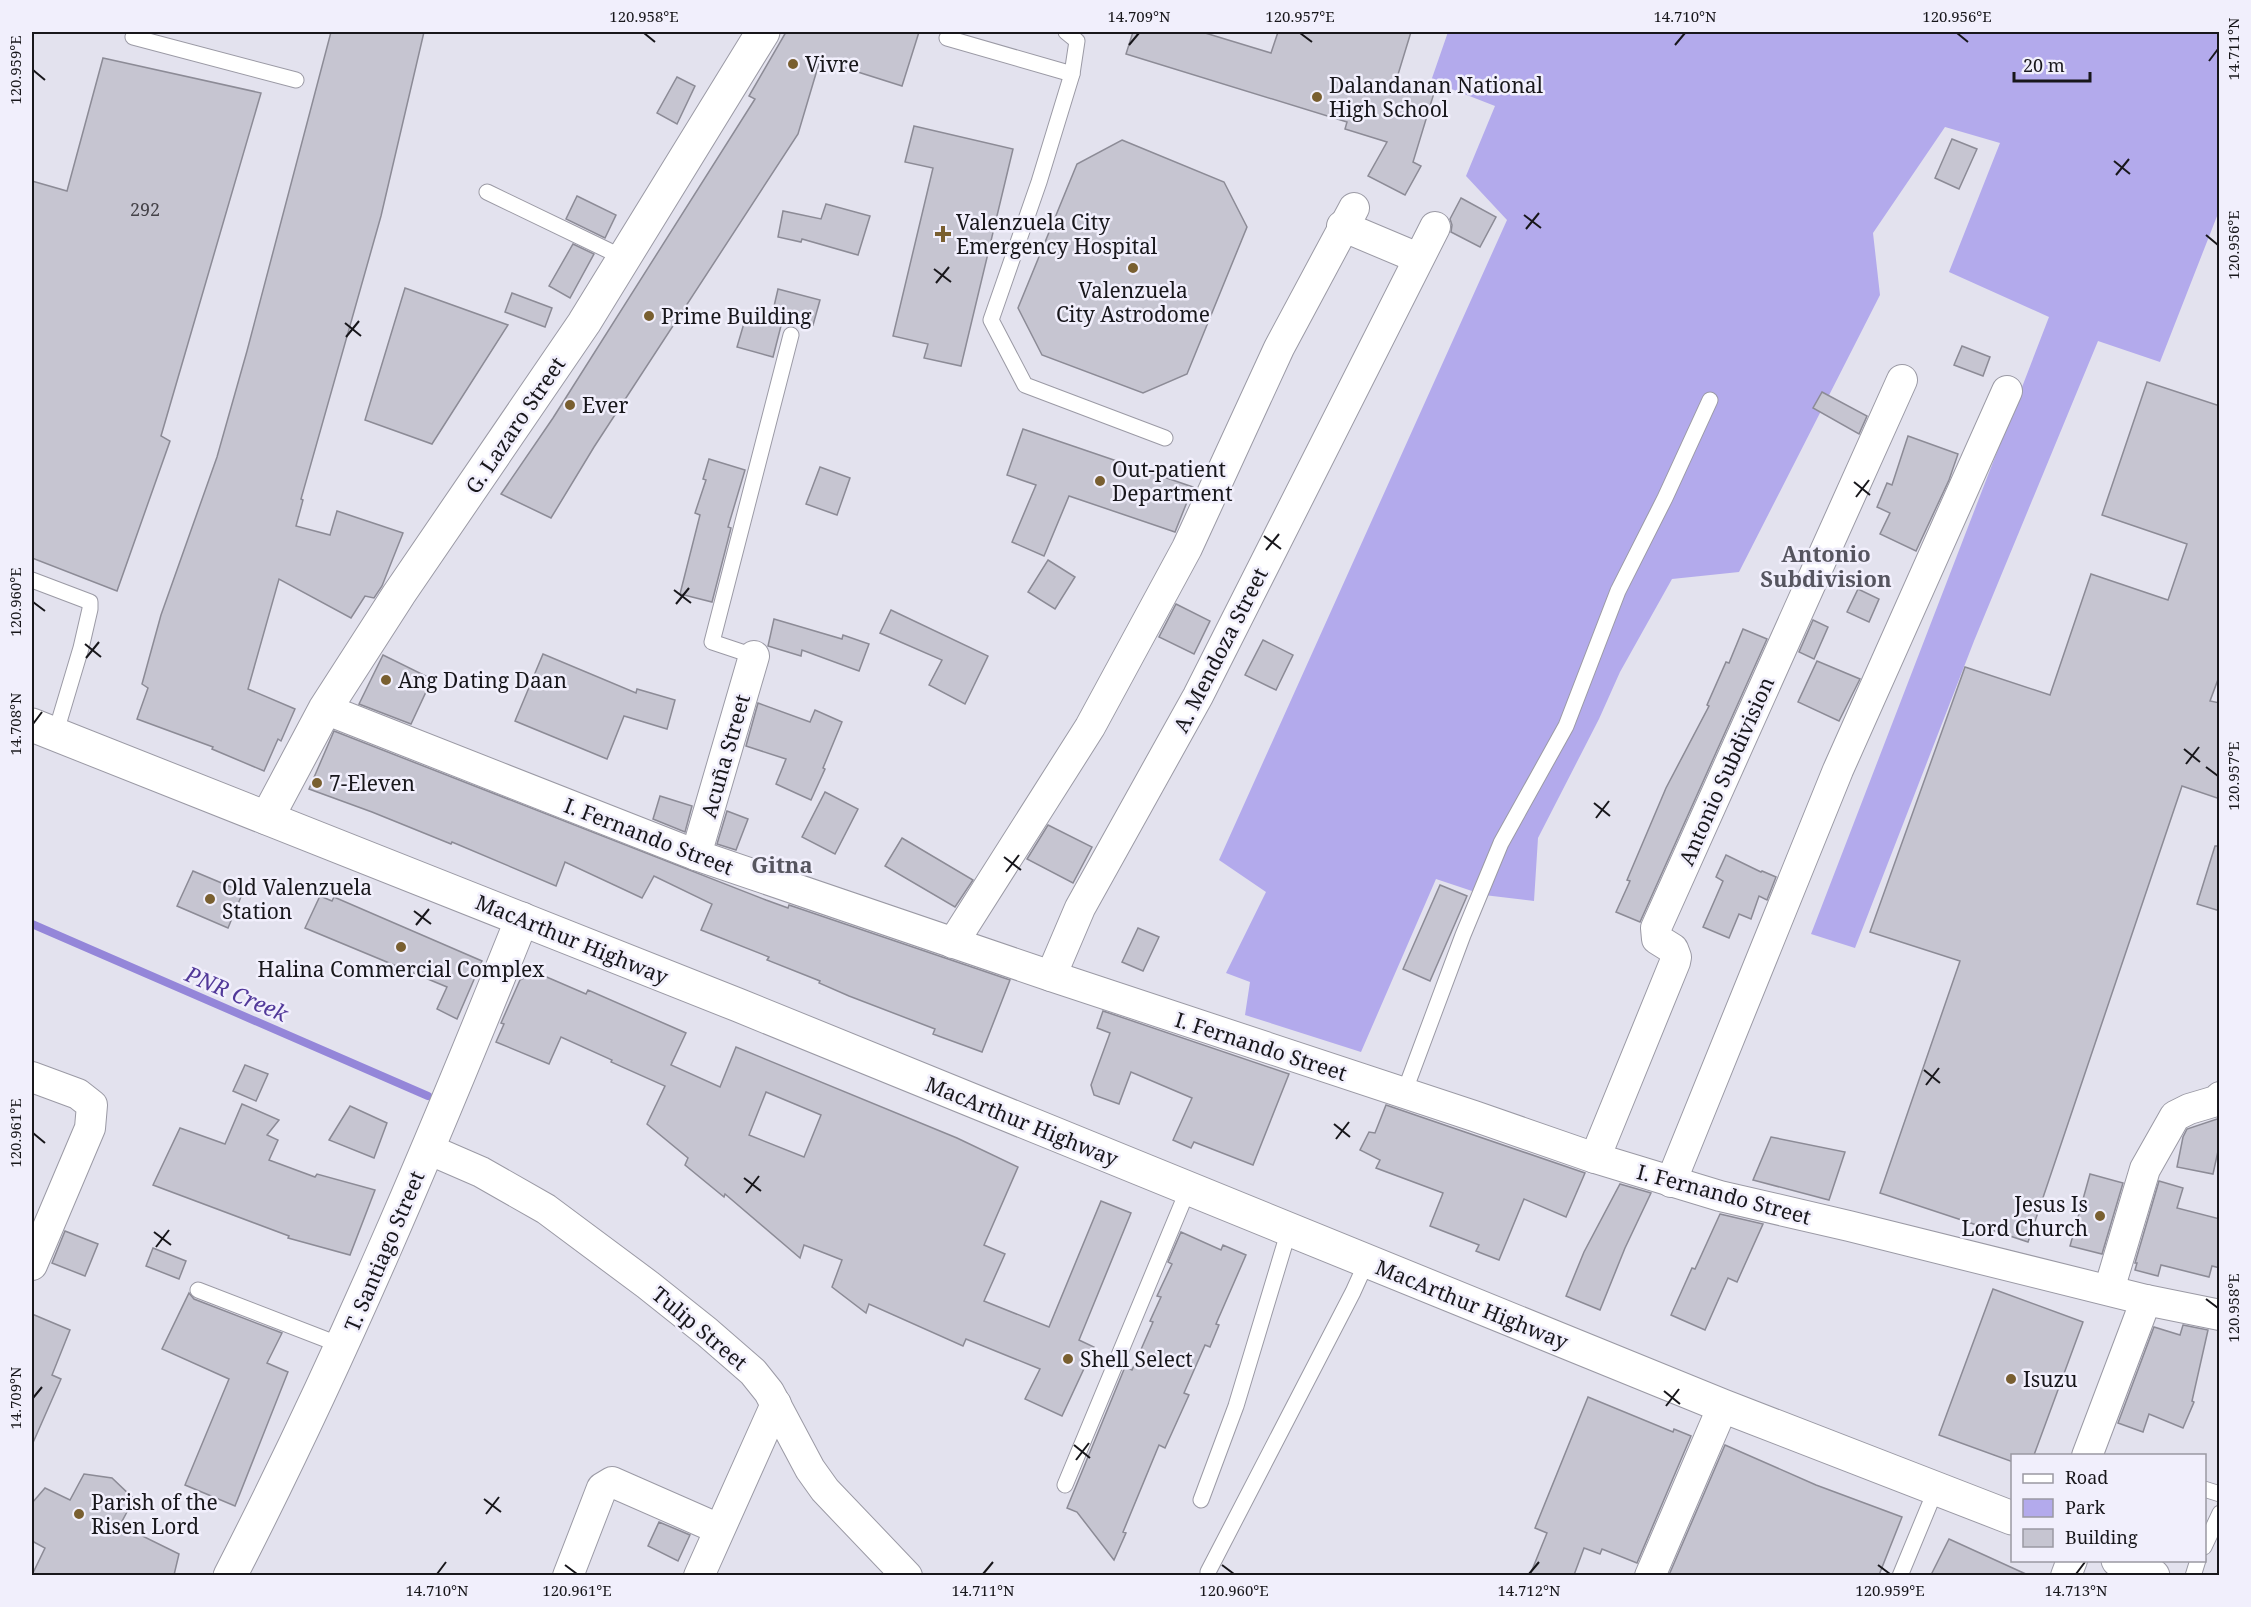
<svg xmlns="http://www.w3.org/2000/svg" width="2251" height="1607" font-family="'Noto Serif',serif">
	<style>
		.green { fill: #b3aaec }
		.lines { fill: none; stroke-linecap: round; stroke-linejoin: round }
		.stream { stroke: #9486d9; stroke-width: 8 }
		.building { fill: #c6c5d1; stroke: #8c8b96; stroke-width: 1.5; fill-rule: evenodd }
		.lane-casing { stroke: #9b9aa5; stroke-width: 17 }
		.street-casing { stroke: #9b9aa5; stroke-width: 32 }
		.secondary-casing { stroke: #9b9aa5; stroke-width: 35 }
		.highway-casing { stroke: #9b9aa5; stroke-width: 35 }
		.lane { stroke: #fff; stroke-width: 15 }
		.street { stroke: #fff; stroke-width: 30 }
		.secondary { stroke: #fff; stroke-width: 33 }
		.highway { stroke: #fff; stroke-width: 33 }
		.ticks { fill: none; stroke: #18171b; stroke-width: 2 }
		.poi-dot { fill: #795f30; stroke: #f1effc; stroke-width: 2 }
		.labels { text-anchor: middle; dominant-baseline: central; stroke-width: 5; stroke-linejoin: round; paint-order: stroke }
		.number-label { font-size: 18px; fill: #444248 }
		.poi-label { font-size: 21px; fill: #18171b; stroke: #f1effc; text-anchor: start }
		.street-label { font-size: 21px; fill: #18171b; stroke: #f1effc }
		.neighbourhood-label { font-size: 22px; font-weight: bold; fill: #56555f; stroke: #f1effc }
		.water-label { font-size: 22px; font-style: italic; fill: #513899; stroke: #f1effc }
		.neatline { fill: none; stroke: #18171b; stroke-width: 2 }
		.ticks-label { font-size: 15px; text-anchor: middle; fill: #18171b }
	</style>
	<rect width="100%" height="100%" fill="#e3e2ee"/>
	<polygon class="green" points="1448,32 2219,32 2219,211 2160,362 2098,341 1974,641 1855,948 1811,934 2049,317 1949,272 2000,143 1945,127 1873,233 1880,295 1739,572 1672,579 1620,672 1599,719 1538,838 1534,901 1484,895 1436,879 1361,1052 1245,1015 1250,982 1226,973 1266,892 1219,860 1507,220 1466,176 1495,106 1431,81"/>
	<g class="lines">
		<polyline class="stream" points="32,924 428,1096"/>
	</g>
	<g class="building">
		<polygon points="331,32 424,32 381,216 301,499 303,500 296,526 330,535 337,511 403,533 382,586 374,598 365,596 351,618 279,579 248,689 295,709 281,741 278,739 264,771 212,749 213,747 137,719 148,688 142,684 161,615 217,457 247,351"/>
		<polygon points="786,32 919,32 902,86 820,60 798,134 594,447 551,518 501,494 553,418 755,99 749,96"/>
		<polygon points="1133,32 1202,32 1271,53 1278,32 1411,32 1396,81 1434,93 1413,162 1421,166 1405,195 1368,176 1387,142 1345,129 1347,122 1126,54"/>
		<polygon points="103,58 261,93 161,436 170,441 117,591 32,558 32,181 67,191"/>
		<polygon points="677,77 695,86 677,124 657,113"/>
		<polygon points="914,126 1013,149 961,366 924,358 928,344 893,336 933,168 905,162"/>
		<polygon points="1952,139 1977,149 1959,189 1935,178"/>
		<polygon points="1122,140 1224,182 1247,227 1187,374 1143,393 1042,355 1018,308 1077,164"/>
		<polygon points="577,196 616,215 605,238 566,219"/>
		<polygon points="1461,198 1496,217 1480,247 1451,232 1452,225 1450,219"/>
		<polygon points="826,204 870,216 858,255 802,239 801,242 778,237 783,211 821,219"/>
		<polygon points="573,244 594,254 570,298 549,286"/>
		<polygon points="405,288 508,325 432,444 365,420"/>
		<polygon points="778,289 820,300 813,325 772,315"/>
		<polygon points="512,293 552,308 545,327 505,312"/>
		<polygon points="747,313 782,322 773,357 737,347"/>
		<polygon points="1962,346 1990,357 1983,376 1954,365"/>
		<polygon points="2147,382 2220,406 2220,674 2210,701 2220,703 2220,799 2182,786 2028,1242 1880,1193 1960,961 1870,932 1965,667 2050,695 2091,574 2168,600 2187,544 2102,515"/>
		<polygon points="1822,392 1867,416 1859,434 1813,408"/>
		<polygon points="1023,429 1193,487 1175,532 1069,496 1044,556 1012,542 1036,485 1007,475"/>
		<polygon points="1908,436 1958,454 1949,480 1916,551 1880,534 1890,513 1877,507 1887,483 1892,485"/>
		<polygon points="709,459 745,470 728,527 731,528 712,602 680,594 700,515 695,513 706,480 703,479"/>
		<polygon points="820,467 850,478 837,515 806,504"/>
		<polygon points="1048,560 1075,577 1055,609 1028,592"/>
		<polygon points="1858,589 1879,599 1869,622 1847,612"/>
		<polygon points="1176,604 1210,621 1194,654 1159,637"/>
		<polygon points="891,610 988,656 965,704 929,685 942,660 880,633"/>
		<polygon points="774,619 842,639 843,635 869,644 859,671 802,650 801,656 768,646"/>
		<polygon points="1813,620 1828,627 1814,659 1799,652"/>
		<polygon points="1743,629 1767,639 1640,922 1616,912 1630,881 1627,880 1666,788 1709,706 1707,705 1726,662 1729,663"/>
		<polygon points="1263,640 1293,655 1276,690 1245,675"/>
		<polygon points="543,654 636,693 637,689 675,700 667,729 624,716 607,759 515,721"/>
		<polygon points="383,655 432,679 411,724 359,704"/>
		<polygon points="1817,661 1860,679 1839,721 1798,702"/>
		<polygon points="758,703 810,722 815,710 842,722 823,768 825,769 811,800 776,784 786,759 746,746"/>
		<polygon points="334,731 766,900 788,908 789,905 1010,980 982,1052 933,1034 935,1029 849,996 819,983 820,981 767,960 769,957 701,930 712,904 654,876 642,898 565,862 556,886 452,842 451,844 372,812 309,789"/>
		<polygon points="825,792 858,809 835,854 802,837"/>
		<polygon points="660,796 692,806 685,832 653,819"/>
		<polygon points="727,811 748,819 736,850 717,844"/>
		<polygon points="1048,825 1092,847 1073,883 1027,859"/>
		<polygon points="902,838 973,880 955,907 885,866"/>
		<polygon points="2215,846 2220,846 2220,911 2197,904"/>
		<polygon points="1726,855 1761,872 1762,871 1776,877 1767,900 1759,896 1751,919 1739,914 1729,938 1703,927 1723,881 1716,877"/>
		<polygon points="193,871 243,892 228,928 177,906"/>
		<polygon points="1440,885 1467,896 1430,981 1403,969"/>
		<polygon points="320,896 332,901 334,897 482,961 457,1019 437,1009 447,987 305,928"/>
		<polygon points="1138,928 1159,937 1143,971 1122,962"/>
		<path d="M535,972L586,994L588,990L686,1033L671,1065L720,1087L736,1047L957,1138L1018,1167L984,1245L1005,1254L984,1301L1049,1327L1101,1201L1131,1213L1079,1340L1094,1347L1062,1416L1025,1399L1040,1369L966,1339L963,1346L869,1304L866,1313L832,1287L842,1260L804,1245L800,1258L725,1194L724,1197L685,1165L688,1158L647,1124L665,1086L611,1062L612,1060L561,1037L549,1064L496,1042L504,1024L501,1023L520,980ZM766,1092L821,1115L804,1157L749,1135Z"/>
		<polygon points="1103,1011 1289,1074 1253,1165 1194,1142 1191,1148 1173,1140 1192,1098 1131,1072 1119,1104 1094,1095 1091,1085 1110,1033 1097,1028"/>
		<polygon points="245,1065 268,1074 256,1101 233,1091"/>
		<polygon points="242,1104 279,1120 267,1135 278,1140 269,1160 315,1177 317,1174 375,1190 350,1255 288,1238 289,1236 153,1185 180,1128 225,1144"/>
		<polygon points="1386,1105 1585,1173 1566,1217 1524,1199 1499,1260 1476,1251 1479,1245 1430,1226 1443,1193 1376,1168 1380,1160 1360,1150 1369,1132 1375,1133"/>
		<polygon points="350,1106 387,1123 374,1158 329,1140"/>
		<polygon points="2220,1118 2220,1142 2213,1174 2177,1167 2183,1137 2187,1129"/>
		<polygon points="1771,1137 1845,1152 1829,1200 1753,1180"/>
		<polygon points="2090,1174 2123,1183 2102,1254 2070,1246"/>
		<polygon points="2159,1181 2183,1188 2177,1208 2220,1219 2220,1268 2212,1266 2209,1277 2161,1265 2158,1276 2135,1270 2137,1263 2135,1263"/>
		<polygon points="1620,1184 1651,1193 1625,1248 1600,1310 1566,1296 1584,1252"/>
		<polygon points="1720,1214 1763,1224 1737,1282 1728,1278 1705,1330 1671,1315 1692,1268 1695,1269"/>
		<polygon points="65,1231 98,1244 85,1276 52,1263"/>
		<polygon points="1181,1232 1221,1250 1223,1245 1246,1255 1216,1324 1219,1325 1210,1347 1205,1345 1184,1393 1189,1395 1165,1448 1159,1445 1123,1532 1126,1533 1114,1560 1077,1512 1067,1508 1125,1367 1132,1370 1153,1322 1150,1321 1161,1297 1157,1296 1172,1264 1168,1262"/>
		<polygon points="153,1248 186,1261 179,1279 146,1266"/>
		<polygon points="1993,1289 2083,1322 2034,1455 2013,1455 2013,1462 1939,1435"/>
		<polygon points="189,1293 194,1299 282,1333 267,1363 288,1372 235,1506 185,1485 229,1379 162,1349"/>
		<polygon points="32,1314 70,1330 52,1375 61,1379 32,1445"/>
		<polygon points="2183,1325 2208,1330 2192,1401 2194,1402 2183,1428 2149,1414 2143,1432 2118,1423 2154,1327 2180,1335"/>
		<polygon points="1588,1397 1673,1432 1674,1429 1691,1436 1637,1563 1602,1549 1600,1554 1584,1548 1574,1575 1530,1575 1547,1533 1535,1528"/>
		<polygon points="1725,1445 1816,1485 1902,1517 1879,1575 1669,1575"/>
		<polygon points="84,1474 112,1478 134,1499 120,1525 179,1554 174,1575 32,1575 45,1548 32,1541 32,1503 45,1488 70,1500"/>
		<polygon points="659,1522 690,1535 678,1561 648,1546"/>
		<polygon points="1949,1539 2028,1575 1931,1575"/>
	</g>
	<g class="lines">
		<g class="lane-casing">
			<g id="lane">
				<polyline points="1066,32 1077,41 1072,74 1039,182 991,320 1025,385 1165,438"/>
				<polyline points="133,37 296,80"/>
				<polyline points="947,38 1072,74"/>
				<polyline points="487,192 624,258"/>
				<polyline points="32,580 90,602 90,609 81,648 55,735"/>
				<polyline points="754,656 712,642 791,335"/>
				<polyline points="1404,1093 1463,935 1501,843 1566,726 1618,591 1665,498 1710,400"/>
				<polyline points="198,1290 343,1346"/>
				<polyline points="1065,1485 1189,1187"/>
				<polyline points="2204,1489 2220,1494"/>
				<polyline points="1201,1500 1236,1406 1289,1230"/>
				<polyline points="2204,1547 2220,1513"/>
				<polyline points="1208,1572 1353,1292 1367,1261"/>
				<polyline points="1900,1576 1936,1489"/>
				<polyline points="2193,1576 2198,1560"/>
			</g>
		</g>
		<g class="street-casing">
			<g id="street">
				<polyline points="1342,226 1418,258"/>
				<polyline points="325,709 696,855 1051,976 1474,1116 1595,1158 1720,1196 1849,1226 2146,1300 2220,1315"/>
				<polyline points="696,855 754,656"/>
				<polyline points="953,943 1090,727 1187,548 1279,348 1354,208"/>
				<polyline points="1051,976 1080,908 1198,696 1435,227"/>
				<polyline points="32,1077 78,1094 92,1105 90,1128 32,1265"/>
				<polyline points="428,1149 481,1172 546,1209 648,1285 707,1332 753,1372 769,1392 810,1469 825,1490 907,1576"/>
				<polyline points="1595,1158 1675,962 1676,957 1673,949 1657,939 1656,928 1902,380"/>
				<polyline points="1671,1182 1838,770 2007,391"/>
				<polyline points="2109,1290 2145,1169 2175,1116 2189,1109 2216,1101 2220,1097"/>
				<polyline points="2087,1456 2146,1300"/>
				<polyline points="568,1576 602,1488 612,1482 719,1529"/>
				<polyline points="699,1576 776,1404"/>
				<polyline points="1650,1576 1723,1406"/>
				<polyline points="2066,1576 2072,1560"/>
			</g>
		</g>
		<g class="secondary-casing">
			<g id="secondary">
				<polyline points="267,818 325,709 399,594 584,323 763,32"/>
				<path d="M230,1576C340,1362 433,1141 522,919"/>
			</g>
		</g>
		<g class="highway-casing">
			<g id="highway">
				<polyline points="32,725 738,1005 1723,1406 2012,1518"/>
				<polyline points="2118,1560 2153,1576"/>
			</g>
		</g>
		<use href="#lane" class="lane"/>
		<use href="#street" class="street"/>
		<use href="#secondary" class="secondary"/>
		<use href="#highway" class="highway"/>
	</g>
	<path class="ticks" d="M644,33L655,42M1300,33L1312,42M1957,33L1968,42M1129,45L1139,33M1675,45L1685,33M2209,61L2218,49M33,70L45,80M2114,161L2130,174M2116,175L2129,159M1524,215L1541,228M1526,229L1539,213M2206,235L2218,245M934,269L951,282M936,283L949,267M345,323L361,336M346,337L359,321M1854,482L1870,495M1856,497L1869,480M1264,536L1281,549M1266,550L1279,534M674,590L691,603M33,602L45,611M676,604L689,588M85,644L101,657M86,658L99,642M33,724L42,712M2184,749L2200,762M2186,764L2199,747M2206,767L2218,776M1594,803L1610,816M1596,818L1609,801M1004,857L1021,870M1006,872L1019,855M414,911L431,924M416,925L429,909M1924,1070L1940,1083M1926,1085L1939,1068M1334,1124L1350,1137M33,1133L45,1143M1336,1139L1349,1122M744,1178L761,1191M746,1193L759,1176M154,1232L171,1245M156,1247L169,1230M2206,1299L2218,1308M1664,1391L1680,1404M33,1398L42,1387M1666,1406L1679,1389M1074,1445L1090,1458M1076,1460L1089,1443M484,1499L501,1512M486,1514L499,1497M565,1565L577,1574M1222,1565L1234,1574M1878,1565L1890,1574M437,1574L446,1562M983,1574L993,1562M1529,1574L1539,1562M2076,1574L2085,1562"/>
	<g class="poi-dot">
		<circle cx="793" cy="64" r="6"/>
		<circle cx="1317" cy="97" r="6"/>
		<path d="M940 225h6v6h6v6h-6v6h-6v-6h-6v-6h6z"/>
		<circle cx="1133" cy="268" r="6"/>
		<circle cx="649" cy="316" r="6"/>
		<circle cx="570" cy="405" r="6"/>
		<circle cx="1100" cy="481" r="6"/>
		<circle cx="386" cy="680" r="6"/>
		<circle cx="317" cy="783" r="6"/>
		<circle cx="210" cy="899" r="6"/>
		<circle cx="401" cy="947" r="6"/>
		<circle cx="2100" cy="1216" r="6"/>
		<circle cx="1068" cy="1359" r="6"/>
		<circle cx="2011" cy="1379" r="6"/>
		<circle cx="79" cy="1514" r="6"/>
	</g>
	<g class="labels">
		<g class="number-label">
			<text x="145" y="209">292</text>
		</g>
		<g class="poi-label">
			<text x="805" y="64">Vivre</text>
			<text x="1329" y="85">Dalandanan National<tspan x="1329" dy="24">High School</tspan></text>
			<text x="956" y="222">Valenzuela City<tspan x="956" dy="24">Emergency Hospital</tspan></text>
			<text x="1133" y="290" text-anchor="middle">Valenzuela<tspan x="1133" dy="24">City Astrodome</tspan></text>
			<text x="661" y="316">Prime Building</text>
			<text x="582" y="405">Ever</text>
			<text x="1112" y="469">Out-patient<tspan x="1112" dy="24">Department</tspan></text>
			<text x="398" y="680">Ang Dating Daan</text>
			<text x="329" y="783">7-Eleven</text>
			<text x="222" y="887">Old Valenzuela<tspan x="222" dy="24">Station</tspan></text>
			<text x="401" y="969" text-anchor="middle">Halina Commercial Complex</text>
			<text x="2088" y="1204" text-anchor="end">Jesus Is<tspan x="2088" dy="24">Lord Church</tspan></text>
			<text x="1080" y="1359">Shell Select</text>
			<text x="2023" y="1379">Isuzu</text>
			<text x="91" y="1502">Parish of the<tspan x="91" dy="24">Risen Lord</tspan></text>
		</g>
		<g class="street-label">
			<text transform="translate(515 425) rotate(-56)">G. Lazaro Street</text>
			<text transform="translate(1220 650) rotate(-63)">A. Mendoza Street</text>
			<text transform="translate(725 756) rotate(-74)">Acuña Street</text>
			<text transform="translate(1726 771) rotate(-66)">Antonio Subdivision</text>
			<text transform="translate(649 836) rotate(21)">I. Fernando Street</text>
			<text transform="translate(572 939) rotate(22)">MacArthur Highway</text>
			<text transform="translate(1261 1046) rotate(18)">I. Fernando Street</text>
			<text transform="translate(1022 1121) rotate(22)">MacArthur Highway</text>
			<text transform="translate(1724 1194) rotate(15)">I. Fernando Street</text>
			<text transform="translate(384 1251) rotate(-67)">T. Santiago Street</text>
			<text transform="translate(1472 1304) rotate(22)">MacArthur Highway</text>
			<text transform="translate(700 1328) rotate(40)">Tulip Street</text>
		</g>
		<g class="neighbourhood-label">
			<text x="1826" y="553">Antonio<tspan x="1826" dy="25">Subdivision</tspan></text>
			<text x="782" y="864">Gitna</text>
		</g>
		<g class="water-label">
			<text transform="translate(237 993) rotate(23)">PNR Creek</text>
		</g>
	</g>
	<rect width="2251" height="1607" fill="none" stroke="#f1effc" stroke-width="66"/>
	<rect x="2011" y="1454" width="195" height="108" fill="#f1effc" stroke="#9a99a2" stroke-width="1.5"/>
	<rect x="2023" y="1474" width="30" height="9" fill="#ffffff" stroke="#9a99a2" stroke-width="1.5"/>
	<text x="2065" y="1484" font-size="18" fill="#18171b">Road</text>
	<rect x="2023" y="1499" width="30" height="18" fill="#b3aaec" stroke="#9a99a2" stroke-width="1.5"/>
	<text x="2065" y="1514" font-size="18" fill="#18171b">Park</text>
	<rect x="2023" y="1529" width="30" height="18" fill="#c6c5d1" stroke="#9a99a2" stroke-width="1.5"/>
	<text x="2065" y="1544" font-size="18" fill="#18171b">Building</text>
	<path d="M2014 72v9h76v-9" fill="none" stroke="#18171b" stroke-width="3"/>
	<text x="2023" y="72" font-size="18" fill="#18171b" stroke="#f1effc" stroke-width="4.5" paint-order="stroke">20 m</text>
	<rect x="33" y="33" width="2185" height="1541" class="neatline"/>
	<g class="ticks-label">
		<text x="644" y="22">120.958°E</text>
		<text x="1139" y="22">14.709°N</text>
		<text x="1300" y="22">120.957°E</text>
		<text x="1685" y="22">14.710°N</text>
		<text x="1957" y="22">120.956°E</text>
		<text transform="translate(2234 49) rotate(-90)" y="5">14.711°N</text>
		<text transform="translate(16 70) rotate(-90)" y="5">120.959°E</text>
		<text transform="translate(2234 245) rotate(-90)" y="5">120.956°E</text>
		<text transform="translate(16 602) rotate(-90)" y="5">120.960°E</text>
		<text transform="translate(16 724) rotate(-90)" y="5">14.708°N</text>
		<text transform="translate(2234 776) rotate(-90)" y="5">120.957°E</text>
		<text transform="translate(16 1133) rotate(-90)" y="5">120.961°E</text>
		<text transform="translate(2234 1308) rotate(-90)" y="5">120.958°E</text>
		<text transform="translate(16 1398) rotate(-90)" y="5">14.709°N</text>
		<text x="437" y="1596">14.710°N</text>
		<text x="577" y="1596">120.961°E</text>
		<text x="983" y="1596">14.711°N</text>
		<text x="1234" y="1596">120.960°E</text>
		<text x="1529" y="1596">14.712°N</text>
		<text x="1890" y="1596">120.959°E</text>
		<text x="2076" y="1596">14.713°N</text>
	</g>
</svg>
